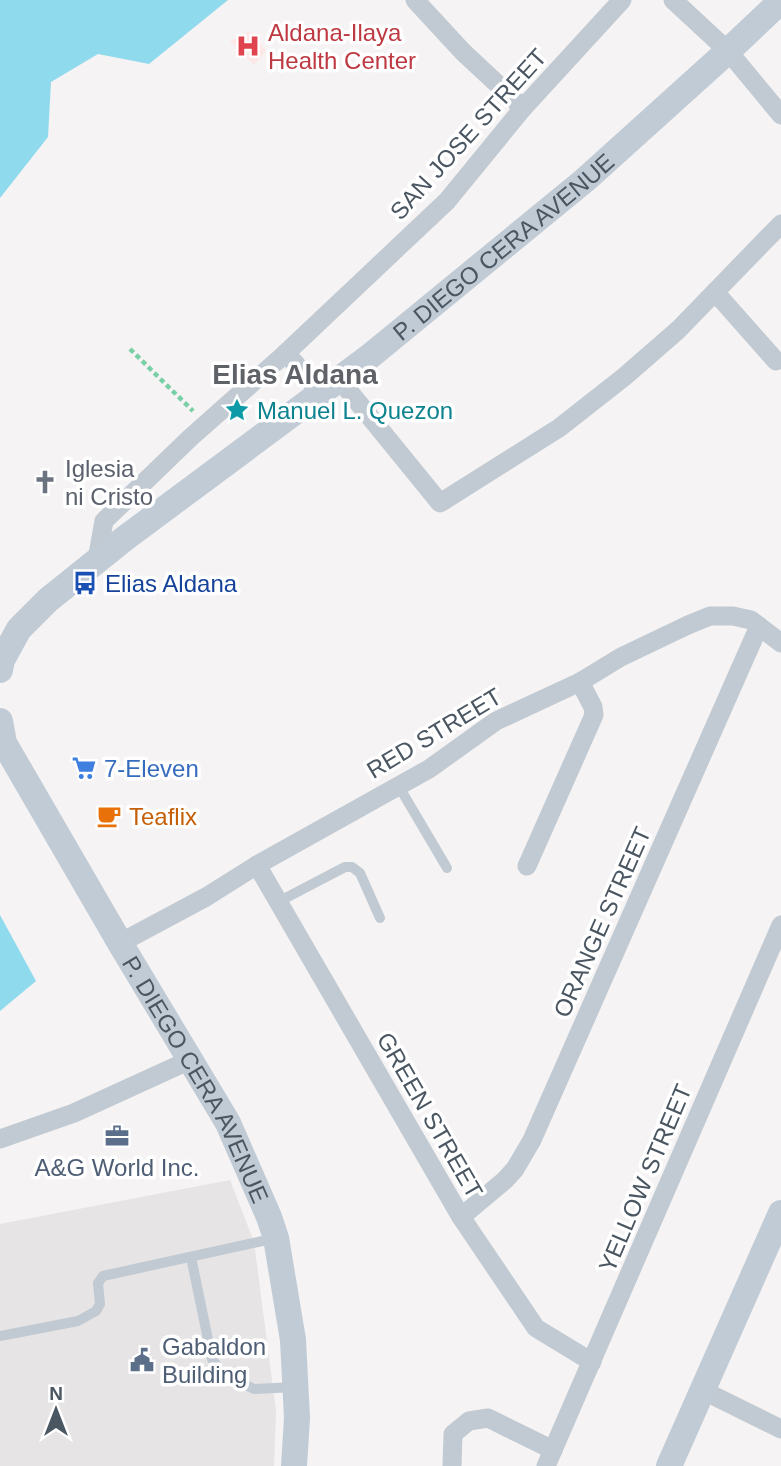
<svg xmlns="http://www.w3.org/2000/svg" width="781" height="1466" font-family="Arial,sans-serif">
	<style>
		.education { fill: #e6e4e5 }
		.medical { fill: #fce8e6 }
		.water { fill: #90daee }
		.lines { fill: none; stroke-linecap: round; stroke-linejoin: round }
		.path { stroke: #7ad0a6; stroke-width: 4.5; stroke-dasharray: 5 3.5; stroke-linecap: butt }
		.lane { stroke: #c1cad2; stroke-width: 10 }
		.street { stroke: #c1cad2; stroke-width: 19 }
		.secondary { stroke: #c1cbd6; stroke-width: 26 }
		.labels { text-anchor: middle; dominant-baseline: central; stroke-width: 7; stroke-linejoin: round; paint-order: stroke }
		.health-label { font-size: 24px; fill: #be3a42; stroke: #fff; text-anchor: start }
		.street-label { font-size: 24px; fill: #4a5661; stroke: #fff }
		.culture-label { font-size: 24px; fill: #0d838f; stroke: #fff; text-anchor: start }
		.worship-label { font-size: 24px; fill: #5b616d; stroke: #fff; text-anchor: start }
		.transit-label { font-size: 24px; fill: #164399; stroke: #fff; text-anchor: start }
		.shop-label { font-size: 24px; fill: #366cbe; stroke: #fff; text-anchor: start }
		.food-label { font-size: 24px; fill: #c56008; stroke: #fff; text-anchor: start }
		.service-label { font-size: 24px; fill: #4e5e75; stroke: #fff }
		.quarter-label { font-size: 28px; font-weight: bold; fill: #5f6368; stroke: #fff }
	</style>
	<rect width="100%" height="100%" fill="#f5f3f3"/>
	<polygon class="education" points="230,1180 254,1242 276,1411 274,1466 0,1466 0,1224"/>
	<polygon class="medical" points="250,31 266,51 254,65 230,41"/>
	<g class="water">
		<polygon points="0,0 228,0 149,64 98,54 51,82 48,137 0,198"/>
		<polygon points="0,915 36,981 0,1011"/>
	</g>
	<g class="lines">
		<polyline class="path" points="130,349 193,411"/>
		<g class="lane">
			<polyline points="398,785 447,868"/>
			<polyline points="278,902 345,867 352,867 360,873 380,918"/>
			<polyline points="191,1257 212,1359 222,1373 254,1389 296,1387"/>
			<polyline points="0,1336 78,1321 96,1311 100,1304 98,1283 103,1276 276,1238"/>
		</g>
		<g class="street">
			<polyline points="415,0 463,52 523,108"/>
			<polyline points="673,0 728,51 781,115"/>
			<polyline points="715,292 776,361"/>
			<polyline points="286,353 320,392"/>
			<polyline points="339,379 440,503 559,428 624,377 678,330 781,224"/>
			<polyline points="97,560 104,521 190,438 286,353 447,201 523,108 622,0"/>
			<polyline points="257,865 461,1217 536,1328 592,1362"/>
			<polyline points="527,866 594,715 593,707 580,682"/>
			<polyline points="120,943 206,897 257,865 429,769 496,721 580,682 621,657 688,625 710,616 733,616 751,620 781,643"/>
			<polyline points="0,1139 74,1113 190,1060"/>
			<polyline points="461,1217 505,1180 515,1169 532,1140 759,626"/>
			<polyline points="702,1390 781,1429"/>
			<polyline points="452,1466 453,1434 469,1421 488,1418 553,1450"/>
			<polyline points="546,1466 781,925"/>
		</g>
		<g class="secondary">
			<path id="s1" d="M0,670L2,660L19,629L48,600L124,539L369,357L585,180L728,51L781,1"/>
			<path id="s2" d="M0,721L4,743L120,943L228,1123L269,1217L276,1238L293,1340L297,1418L294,1466"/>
			<polyline points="669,1466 781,1213"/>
		</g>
	</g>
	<defs>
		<g id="hospital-bare" transform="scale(1.89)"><path d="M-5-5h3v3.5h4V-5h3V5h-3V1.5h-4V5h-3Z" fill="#e0444e" stroke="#fff" stroke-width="2.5" paint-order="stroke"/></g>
		<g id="sight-bare" transform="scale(1.89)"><path d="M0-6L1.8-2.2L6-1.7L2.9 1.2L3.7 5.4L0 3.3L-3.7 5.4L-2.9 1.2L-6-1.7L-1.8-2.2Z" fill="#0f9aa8" stroke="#fff" stroke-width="2.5" paint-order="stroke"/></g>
		<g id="church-bare" transform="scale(1.89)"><path d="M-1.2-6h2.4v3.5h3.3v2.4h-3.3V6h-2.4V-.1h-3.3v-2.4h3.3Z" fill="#6b7280" stroke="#fff" stroke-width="2.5" paint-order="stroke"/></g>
		<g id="bus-bare" transform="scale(1.89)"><path d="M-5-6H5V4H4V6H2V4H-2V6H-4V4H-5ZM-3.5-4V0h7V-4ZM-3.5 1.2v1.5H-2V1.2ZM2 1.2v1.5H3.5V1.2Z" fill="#1a4fb4" stroke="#fff" stroke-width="2.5" paint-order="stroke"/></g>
		<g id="supermarket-bare" transform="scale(1.89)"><path d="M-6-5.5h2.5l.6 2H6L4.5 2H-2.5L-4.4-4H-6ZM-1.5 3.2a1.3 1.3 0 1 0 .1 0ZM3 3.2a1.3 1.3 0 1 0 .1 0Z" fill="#3f7fe0" stroke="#fff" stroke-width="2.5" paint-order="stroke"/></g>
		<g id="cafe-bare" transform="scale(1.89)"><path d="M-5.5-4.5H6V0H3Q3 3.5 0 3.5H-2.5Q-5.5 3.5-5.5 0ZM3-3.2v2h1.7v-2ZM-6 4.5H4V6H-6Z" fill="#e8710a" stroke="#fff" stroke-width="2.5" paint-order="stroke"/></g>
		<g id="office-bare" transform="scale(1.89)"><path d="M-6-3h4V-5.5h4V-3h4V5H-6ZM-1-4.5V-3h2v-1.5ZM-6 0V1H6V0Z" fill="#5c6f8a" stroke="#fff" stroke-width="2.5" paint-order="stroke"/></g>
		<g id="civic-bare" transform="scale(1.89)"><path d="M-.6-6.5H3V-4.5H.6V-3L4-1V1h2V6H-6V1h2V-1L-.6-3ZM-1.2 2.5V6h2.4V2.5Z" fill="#5c6f8a" stroke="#fff" stroke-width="2.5" paint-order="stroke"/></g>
	</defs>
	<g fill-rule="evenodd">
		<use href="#hospital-bare" x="248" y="46"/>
		<use href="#sight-bare" x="237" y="410"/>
		<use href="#church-bare" x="45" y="482"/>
		<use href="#bus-bare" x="85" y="583"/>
		<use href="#supermarket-bare" x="84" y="768"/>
		<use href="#cafe-bare" x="109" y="816"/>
		<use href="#office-bare" x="117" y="1136"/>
		<use href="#civic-bare" x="142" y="1360"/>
	</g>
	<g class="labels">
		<g class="health-label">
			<text x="268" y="32">Aldana-Ilaya<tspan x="268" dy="28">Health Center</tspan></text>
		</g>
		<g class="street-label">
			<text transform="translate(468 134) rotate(-48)">SAN JOSE STREET</text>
			<text stroke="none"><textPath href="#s1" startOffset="663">P. DIEGO CERA AVENUE</textPath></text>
			<text transform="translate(434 733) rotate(-31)">RED STREET</text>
			<text transform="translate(602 922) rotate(-66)">ORANGE STREET</text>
			<text stroke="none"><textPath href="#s2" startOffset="410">P. DIEGO CERA AVENUE</textPath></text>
			<text transform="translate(430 1115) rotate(60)">GREEN STREET</text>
			<text transform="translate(645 1178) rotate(-67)">YELLOW STREET</text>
		</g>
		<g class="culture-label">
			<text x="257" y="410">Manuel L. Quezon</text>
		</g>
		<g class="worship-label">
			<text x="65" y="468">Iglesia<tspan x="65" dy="28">ni Cristo</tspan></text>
		</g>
		<g class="transit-label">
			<text x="105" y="583">Elias Aldana</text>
		</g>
		<g class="shop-label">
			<text x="104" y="768">7-Eleven</text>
		</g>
		<g class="food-label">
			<text x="129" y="816">Teaflix</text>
		</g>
		<g class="service-label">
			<text x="117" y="1167">A&amp;G World Inc.</text>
			<text x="162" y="1346" text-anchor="start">Gabaldon<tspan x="162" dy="28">Building</tspan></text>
		</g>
		<g class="quarter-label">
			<text x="295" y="374">Elias Aldana</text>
		</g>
	</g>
	<g transform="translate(56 1410)" stroke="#ffffff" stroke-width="5" paint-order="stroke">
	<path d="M0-5L12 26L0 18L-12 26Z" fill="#4a5661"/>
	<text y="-10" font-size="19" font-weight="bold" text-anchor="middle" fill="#4a5661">N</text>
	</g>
</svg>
